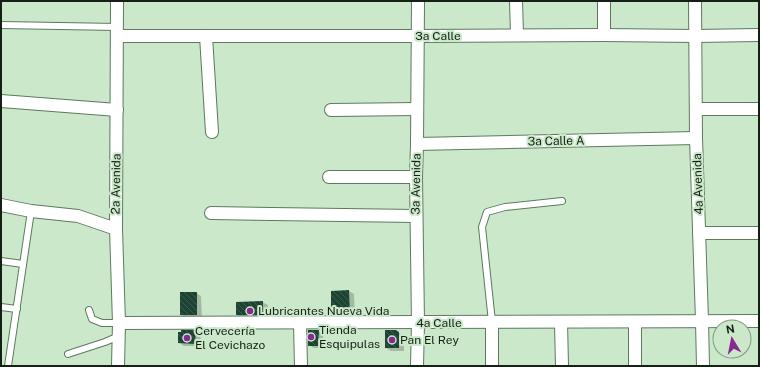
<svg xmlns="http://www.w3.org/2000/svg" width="760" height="367" font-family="'Public Sans',sans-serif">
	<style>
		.shadow { fill: #0003 }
		.building { fill: url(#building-back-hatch) }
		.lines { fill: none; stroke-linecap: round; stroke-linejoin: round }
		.service-casing { stroke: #5e795e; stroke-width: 8 }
		.minor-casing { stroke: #5e795e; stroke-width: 14 }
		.service { stroke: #fff; stroke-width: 6 }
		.minor { stroke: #fff; stroke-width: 12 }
		.poi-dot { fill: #882892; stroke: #cbe9ca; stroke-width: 1.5 }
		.labels { text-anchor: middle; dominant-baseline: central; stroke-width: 4; stroke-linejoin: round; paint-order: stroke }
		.street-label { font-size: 12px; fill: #152015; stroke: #cbe9ca }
		.poi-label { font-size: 12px; fill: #152015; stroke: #cbe9ca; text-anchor: start }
	</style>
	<defs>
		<pattern id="building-back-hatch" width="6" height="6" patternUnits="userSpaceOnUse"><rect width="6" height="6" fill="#1d4333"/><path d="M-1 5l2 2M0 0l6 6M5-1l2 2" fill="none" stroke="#3c5b4e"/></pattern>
	</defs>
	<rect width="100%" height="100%" fill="#cbe9ca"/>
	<g class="shadow">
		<polygon points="349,291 354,294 355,317 338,317 332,314"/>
		<polygon points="196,293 201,296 202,318 186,318 181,315"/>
		<polygon points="262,302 268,305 268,317 242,318 237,315"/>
		<polygon points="195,331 201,334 200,346 184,346 179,343"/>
		<polygon points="318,331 323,334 323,348 314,348 309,345"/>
		<polygon points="396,331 404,336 404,351 391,351 386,348"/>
	</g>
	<g class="building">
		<polygon points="349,290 350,315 331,315 331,291"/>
		<rect x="180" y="292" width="17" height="23"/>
		<polygon points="263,301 263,315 236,315 236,302"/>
		<polygon points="181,330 196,330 195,344 178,343 178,332 181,332"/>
		<polygon points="308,330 319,330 318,346 308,346"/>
		<polygon points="385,330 396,330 399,332 399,348 385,348"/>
	</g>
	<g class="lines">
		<g class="service-casing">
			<g id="service">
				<polyline points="1,25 118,27"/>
				<polyline points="1,261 23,264"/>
				<polyline points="1,307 17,309"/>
				<polyline points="89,310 92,319 102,323 119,323"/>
				<polyline points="492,322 482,227 487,212 505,207 562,201"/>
				<polyline points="68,354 105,342 119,336"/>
				<polyline points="8,366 31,211"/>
			</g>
		</g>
		<g class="minor-casing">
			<g id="minor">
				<polyline points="117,1 116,229 119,323 118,366"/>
				<polyline points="516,1 517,35"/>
				<polyline points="695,1 696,138 702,321 703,366"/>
				<polyline points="604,35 604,1"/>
				<polyline points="118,36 417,36 604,35 695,36 759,35"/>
				<polyline points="206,36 212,132"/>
				<polyline points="1,101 117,110"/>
				<polyline points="696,109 759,109"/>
				<polyline points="331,110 417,109"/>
				<polyline points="417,144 696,138"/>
				<polyline points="329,177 416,177"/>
				<polyline points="1,205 31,211 78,216 116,229"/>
				<polyline points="211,213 416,216"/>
				<polyline points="699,233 759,233"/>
				<polyline points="561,322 562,366"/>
				<polyline points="119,323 759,321"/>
				<polyline points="300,323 301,366"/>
				<polyline points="417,366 418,323 416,177 417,144 418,1"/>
				<polyline points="492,366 492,322"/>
				<polyline points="635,366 635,322"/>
			</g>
		</g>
		<use href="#service" class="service"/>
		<use href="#minor" class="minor"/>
	</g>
	<g class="poi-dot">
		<circle cx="250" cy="311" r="4"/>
		<circle cx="311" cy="337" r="4"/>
		<circle cx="187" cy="338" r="4"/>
		<circle cx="392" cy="340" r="4"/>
	</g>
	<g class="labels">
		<g class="street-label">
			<text x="438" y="36">3a Calle</text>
			<text transform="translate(556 141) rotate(-1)">3a Calle A</text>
			<text transform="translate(116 184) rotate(-89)">2a Avenida</text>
			<text transform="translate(416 184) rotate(-89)">3a Avenida</text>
			<text transform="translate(698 184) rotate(-92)">4a Avenida</text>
			<text x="439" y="323">4a Calle</text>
		</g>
		<g class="poi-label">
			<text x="258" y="311">Lubricantes Nueva Vida</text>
			<text x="319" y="330">Tienda<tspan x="319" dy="14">Esquipulas</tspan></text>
			<text x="195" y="331">Cervecería<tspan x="195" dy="14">El Cevichazo</tspan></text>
			<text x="400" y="340">Pan El Rey</text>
		</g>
	</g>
	<rect width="760" height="367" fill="none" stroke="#152015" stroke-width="4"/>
	<g transform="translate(732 339) rotate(350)"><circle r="19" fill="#cbe9ca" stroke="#829982"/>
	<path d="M0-3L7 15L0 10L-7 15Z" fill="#882892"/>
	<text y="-6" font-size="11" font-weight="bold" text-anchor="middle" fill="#152015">N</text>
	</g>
</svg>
